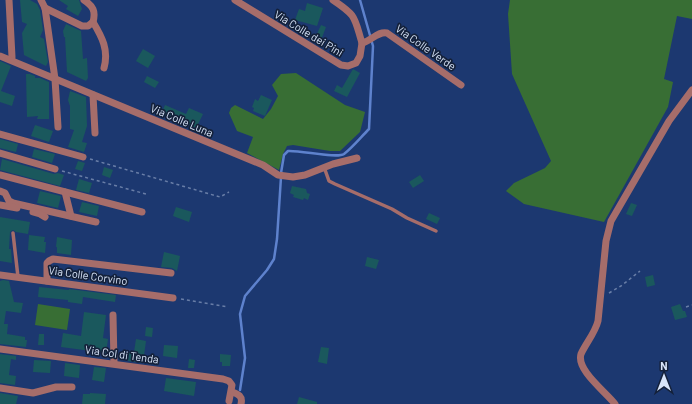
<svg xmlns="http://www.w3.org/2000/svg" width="692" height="404" font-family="Barlow,sans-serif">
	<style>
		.green { fill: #386e34 }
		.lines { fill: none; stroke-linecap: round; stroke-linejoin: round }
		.stream { stroke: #5e82cd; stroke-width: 2.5 }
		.building { fill: #1a585d }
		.path { stroke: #697ea7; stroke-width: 1.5; stroke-dasharray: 3 3; stroke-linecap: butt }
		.service { stroke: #a66d6a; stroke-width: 3.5 }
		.minor { stroke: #a66d6a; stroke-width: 7 }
		.labels { text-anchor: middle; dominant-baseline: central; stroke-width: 3.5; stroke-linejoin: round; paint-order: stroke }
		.street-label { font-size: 11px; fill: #d8e4f8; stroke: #14213a }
	</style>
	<rect width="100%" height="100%" fill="#1c3870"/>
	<g class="green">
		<polygon points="510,0 692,0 692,19 677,16 664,79 673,82 668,107 604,222 524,204 506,191 514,183 545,168 551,161 512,74 508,14"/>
		<polygon points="296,73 345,105 365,112 360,132 340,151 330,151 293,145 287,146 283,154 279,170 247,153 253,137 237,131 229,113 231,108 235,105 263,119 271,109 278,96 272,85 281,74"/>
		<polygon points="38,304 70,309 67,330 35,325"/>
	</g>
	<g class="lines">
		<g class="stream">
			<path d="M281,173L284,155L288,151C300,150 337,159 344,154C353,147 361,137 369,129L373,46L360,0"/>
			<polyline points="240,390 245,358 240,314 245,296 267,270 274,259 277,239 281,177"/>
		</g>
	</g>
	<g class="building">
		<polygon points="20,0 30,0 37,4 40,10 43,30 40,37 44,39 48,62 46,66 24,55 22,33 27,24 22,22"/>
		<polygon points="59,0 79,0 82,9 78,16 66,9 68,6"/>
		<polygon points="307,3 323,8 317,26 295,20 299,9 305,11"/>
		<polygon points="66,24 81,31 83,59 87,58 88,78 86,81 67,72 65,37 64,37 63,31"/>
		<polygon points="321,25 326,27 321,40 315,38"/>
		<polygon points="143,49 155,56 148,68 136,61"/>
		<polygon points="0,61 11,66 1,91 15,96 12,106 0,102"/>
		<polygon points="353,69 360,73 347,97 334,91 337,85 342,88"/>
		<polygon points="26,74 30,74 35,76 35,78 40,78 49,82 49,119 37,119 38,116 27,117"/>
		<polygon points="147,76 159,82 155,88 144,82"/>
		<polygon points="70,91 86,97 87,126 82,142 87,143 84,152 68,147 74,130 70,129 70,106 68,100"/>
		<polygon points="261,95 272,100 265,116 253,111 254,108 252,107 255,99 258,101"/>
		<polygon points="165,105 186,114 189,108 203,114 196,128 177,119 176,121 161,114"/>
		<polygon points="35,125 53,131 49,142 31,136"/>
		<polygon points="0,139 18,144 16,152 0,148"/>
		<polygon points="34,149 55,154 52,163 32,157"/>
		<polygon points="2,159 54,174 58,173 64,175 60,186 0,170"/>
		<polygon points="78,161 85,163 82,171 75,169"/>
		<polygon points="104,167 113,170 110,178 102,175"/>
		<polygon points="420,175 424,181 413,188 409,182"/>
		<polygon points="79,179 92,183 89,193 76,190"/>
		<polygon points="292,186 306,189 307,193 310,194 308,200 304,198 303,200 293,197 294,195 290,193"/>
		<polygon points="40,191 61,196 58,208 37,203"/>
		<polygon points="82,202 99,206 97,216 79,212"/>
		<polygon points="631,203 637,205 632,216 626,214"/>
		<polygon points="176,207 192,212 189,222 173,216"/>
		<polygon points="429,213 440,218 437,224 426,219"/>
		<polygon points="0,217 30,222 28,234 16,232 13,230 10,232 9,249 11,249 12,263 0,261"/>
		<polygon points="29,235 45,237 44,242 46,242 45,253 28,250"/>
		<polygon points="57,237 72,240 71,255 57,253 57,247 56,247"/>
		<polygon points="164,252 180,256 177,271 172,268 161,267"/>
		<polygon points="367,257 379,260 376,269 365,266"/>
		<polygon points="653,275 655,285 647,287 645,277"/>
		<polygon points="3,280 9,281 14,302 23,303 21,313 6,311 4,324 8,324 7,334 25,337 25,340 27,340 26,347 0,344 0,281"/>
		<polygon points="39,287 69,290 69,289 116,295 115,302 83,297 82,304 68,302 68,300 38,297"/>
		<polygon points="680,304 683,311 685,311 687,317 675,320 671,307"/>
		<polygon points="84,312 106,315 103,338 108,339 106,353 61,347 63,333 81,336"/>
		<polygon points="146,327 153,328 152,337 145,336"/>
		<polygon points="39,334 44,334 44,345 38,345"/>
		<polygon points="136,339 146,341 143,363 128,361 129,352 134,352"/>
		<polygon points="164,345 178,346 177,358 163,356"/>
		<polygon points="321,347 329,348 327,364 318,362"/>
		<polygon points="0,354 16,356 16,360 11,359 9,375 16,376 15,385 0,383"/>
		<polygon points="220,354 231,355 230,366 222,366 222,362 220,362"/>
		<polygon points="189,359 195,360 194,368 188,368"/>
		<polygon points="34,360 51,361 50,373 33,372"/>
		<polygon points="65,363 80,365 79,378 64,376"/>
		<polygon points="94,367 106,368 104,382 92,380"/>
		<polygon points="166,378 196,382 194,396 164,391"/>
		<polygon points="0,393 18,396 16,404 0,404"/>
		<polygon points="90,393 106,394 105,404 82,404 83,394 90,394"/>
		<polygon points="299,397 317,402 317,404 297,404"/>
	</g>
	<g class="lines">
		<g class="path">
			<polyline points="90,159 220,197 229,192"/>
			<polyline points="62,171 146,194"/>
			<polyline points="609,293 621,286 640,271"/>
			<polyline points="181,299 228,307"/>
			<polyline points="686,307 692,305"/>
		</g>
		<g class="service">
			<polyline points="324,167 329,181 335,184 392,209 407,218 436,231"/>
			<polyline points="13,233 18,277"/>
		</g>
		<g class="minor">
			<polyline points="9,0 12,57"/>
			<polyline points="41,0 45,8 55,79 58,127"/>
			<path d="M84,0C93,6 96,11 93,22C102,37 109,50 104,68"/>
			<polyline points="235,0 341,65 348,66 356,63 360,56 362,43"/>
			<path d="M333,0C357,16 354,17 362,43C371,41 378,31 387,33L461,85"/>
			<polyline points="45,8 82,26 88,26 93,22"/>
			<polyline points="0,56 263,165 278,175 293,177 305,175 333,164 357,158"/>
			<polyline points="93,95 95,133"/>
			<polyline points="0,134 83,157"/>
			<polyline points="0,153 55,169"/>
			<polyline points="0,175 142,212"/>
			<polyline points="0,191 5,193 9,201 13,203 96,222"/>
			<polyline points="65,192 71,216"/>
			<polyline points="0,205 17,208"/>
			<polyline points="33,212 40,214 45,217"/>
			<polyline points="0,275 173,298"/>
			<polyline points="47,281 47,263 49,261 53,259 171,273"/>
			<polyline points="113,315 114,363"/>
			<polyline points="0,349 223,379 229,381 232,385 229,401"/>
			<polyline points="0,388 33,393 56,387 72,387"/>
			<path d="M232,392C238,394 243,396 241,404"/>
			<path d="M615,404C606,392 576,370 581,354C586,343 595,333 598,321L606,241L611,221L669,121L692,90"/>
		</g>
	</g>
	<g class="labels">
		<g class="street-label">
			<text transform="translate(309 33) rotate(31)">Via Colle dei Pini</text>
			<text transform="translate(426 47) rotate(35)">Via Colle Verde</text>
			<text transform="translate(182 120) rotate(23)">Via Colle Luna</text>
			<text transform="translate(88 275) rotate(8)">Via Colle Corvino</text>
			<text transform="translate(122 354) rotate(8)">Via Col di Tenda</text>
		</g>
	</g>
	<g transform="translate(664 376)" stroke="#14213a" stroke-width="3" paint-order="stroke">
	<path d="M0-3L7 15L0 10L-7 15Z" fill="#d8e4f8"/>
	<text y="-6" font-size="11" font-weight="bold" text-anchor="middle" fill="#d8e4f8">N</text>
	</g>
</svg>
